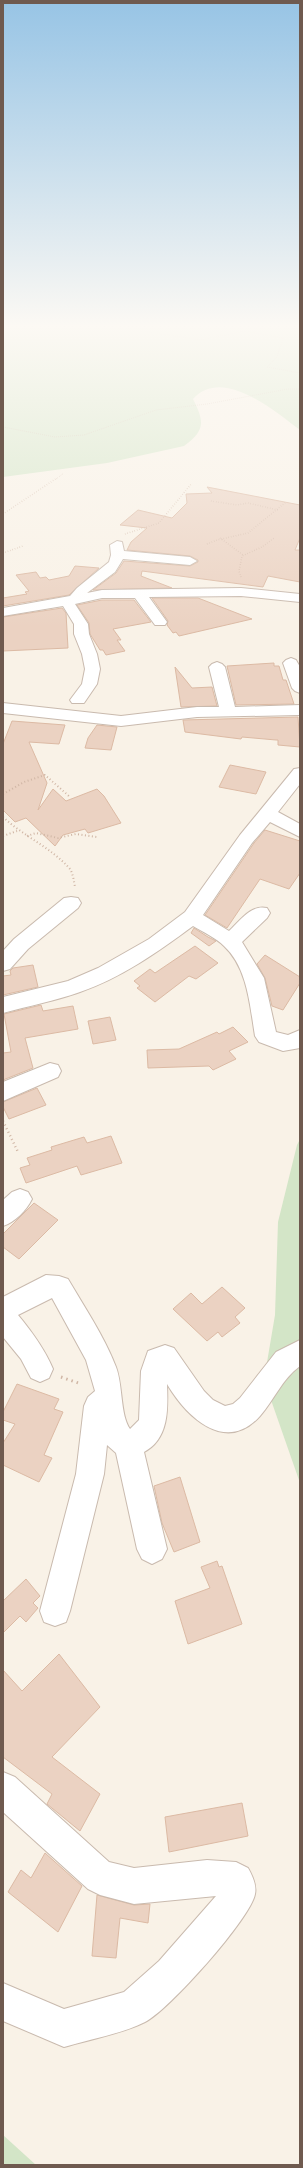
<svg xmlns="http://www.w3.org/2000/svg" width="303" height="2168" font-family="Commissioner,sans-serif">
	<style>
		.green { fill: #d3e5c7 }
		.building { fill: #ebd2c2; stroke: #dcbaa4 }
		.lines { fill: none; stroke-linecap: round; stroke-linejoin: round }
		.minor-casing { stroke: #c9baae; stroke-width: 2 }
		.path-far4 { stroke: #d0b6a5; stroke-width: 1; stroke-dasharray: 0.5 1.5; stroke-linecap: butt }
		.path-far3 { stroke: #d0b6a5; stroke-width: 1.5; stroke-dasharray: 0.5 2; stroke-linecap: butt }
		.path-far2 { stroke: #d0b6a5; stroke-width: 2; stroke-dasharray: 1 2.5; stroke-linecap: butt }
		.path-far1 { stroke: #d0b6a5; stroke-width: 2.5; stroke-dasharray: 1 3; stroke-linecap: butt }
		.path { stroke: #d0b6a5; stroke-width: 3; stroke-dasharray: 1.5 4; stroke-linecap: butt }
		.minor { fill: #fff; fill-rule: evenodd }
	</style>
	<rect width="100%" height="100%" fill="#f9f2e7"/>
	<g class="green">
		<path d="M3,323H300V430C274,411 223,366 193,399C204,421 206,430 184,446L107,463L3,477Z"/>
		<polygon points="300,1139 300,1483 264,1380 275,1315 278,1222 297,1145"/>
		<polygon points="3,2135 36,2165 3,2165"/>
	</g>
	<g class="building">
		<polygon points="207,487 300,505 300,538 295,550 300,550 300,582 268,576 263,587 142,571 141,576 172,588 93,590 116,573 124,561 190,566 198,562 198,560 190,556 127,550 131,542 147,528 120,525 138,510 172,518 187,503 186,494 212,493"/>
		<polygon points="75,566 99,568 69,595 3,606 3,598 27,594 25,592 29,591 16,575 36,572 40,578 46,577 49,580 69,576"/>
		<polygon points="152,598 198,598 252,619 179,636 176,632 173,633 167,625 168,621"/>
		<polygon points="102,600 134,600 151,622 113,629 121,640 117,640 125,651 106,655 103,650 100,650 90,634 89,623 77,605"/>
		<polygon points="62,608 66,613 68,648 3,651 3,617"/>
		<polygon points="274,663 274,666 279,666 283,680 286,680 294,704 236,705 227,666"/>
		<polygon points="175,667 192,688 212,687 217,706 181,707"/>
		<polygon points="298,717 300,747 278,745 278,740 276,740 242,737 241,739 185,732 183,720"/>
		<polygon points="12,721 65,725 59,744 29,742 47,783 38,810 53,789 66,801 97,789 104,796 121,823 88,833 85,829 63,835 55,846 26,818 15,822 3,810 3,744"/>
		<polygon points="97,725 117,727 111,750 85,748 88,738"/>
		<polygon points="230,765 266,772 256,794 219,787"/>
		<polygon points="265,830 300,841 300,873 289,889 260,879 227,928 205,915 254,843"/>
		<polygon points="194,928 208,937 216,941 209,946 191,933"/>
		<polygon points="195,946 218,963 196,979 189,976 155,1002 137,988 140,986 134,981 150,969 155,973"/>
		<polygon points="265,955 300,977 300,983 283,1010 272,1006 265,978 257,964"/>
		<polygon points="33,965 38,987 3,995 3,976 11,975 10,971 13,968"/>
		<polygon points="41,1005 43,1011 73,1006 78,1029 25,1038 33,1068 3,1080 3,1053 11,1052 4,1014"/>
		<polygon points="110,1017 116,1040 93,1044 88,1021"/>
		<polygon points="233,1027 248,1042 229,1051 236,1059 213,1070 209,1066 148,1068 147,1050 179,1049 217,1032 219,1034"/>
		<polygon points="37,1088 46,1105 9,1119 3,1107 3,1102"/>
		<polygon points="111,1136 122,1163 81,1175 77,1166 26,1183 20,1168 30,1165 27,1158 52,1150 51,1147 84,1137 87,1143"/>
		<polygon points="34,1203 58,1220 19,1259 3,1247 3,1234"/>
		<polygon points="222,1287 245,1308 235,1317 240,1323 222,1337 218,1332 207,1341 173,1309 191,1293 202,1304"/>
		<polygon points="17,1384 59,1399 54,1409 63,1412 44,1455 52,1458 39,1482 3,1465 3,1443 15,1424 3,1420 3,1412"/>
		<polygon points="180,1477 200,1542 174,1552 162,1523 154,1486"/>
		<polygon points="217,1561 219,1567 222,1566 242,1624 188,1644 175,1601 210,1588 201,1567"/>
		<polygon points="26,1579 40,1596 33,1603 38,1608 26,1622 20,1616 3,1633 3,1601"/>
		<polygon points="59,1654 100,1707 52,1757 100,1794 80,1831 47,1804 52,1794 3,1757 3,1670 22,1691"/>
		<polygon points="242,1803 248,1836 169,1852 165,1817"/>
		<polygon points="45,1853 82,1886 58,1932 8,1892 21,1870 31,1878"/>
		<polygon points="97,1895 134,1905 150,1904 148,1923 120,1918 116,1958 92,1956"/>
	</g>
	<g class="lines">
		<g class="minor-casing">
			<g id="minor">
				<polygon points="117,541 122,542 124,551 190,557 197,561 190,565 123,559 115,572 87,593 102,590 241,588 300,594 300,602 241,596 149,597 167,622 165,625 155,625 135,598 102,598 75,604 88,624 89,634 97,654 100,669 97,684 84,703 72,703 70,700 82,684 85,669 82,654 74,634 74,624 63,606 3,616 3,608 70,596 77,588 109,562 111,555 110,545"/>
				<polygon points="291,658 296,660 300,667 300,693 295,691 292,688 283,663 286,660"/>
				<polygon points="217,662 222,664 225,667 235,707 300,705 300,715 197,717 121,726 3,713 3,703 121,716 197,707 219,707 209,667 212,664"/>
				<path d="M300,768V784L278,812L300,824V837L270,822L252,843L203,915L229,931C240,921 251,904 267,908L270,913L267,918L242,942L264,978L276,1032L288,1035L300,1030V1048L283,1051L259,1042L255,1036C250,1007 248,968 224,946C216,938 203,932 193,926C158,952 121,978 80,992C55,1001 28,1006 3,1013V997L68,981L98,968L149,939L185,912L240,835L294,769Z"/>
				<polygon points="71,897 78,898 81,903 78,908 28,949 10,969 3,971 3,951 14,939 64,898"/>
				<polygon points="50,1063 58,1065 61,1071 58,1077 3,1101 3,1082"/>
				<path d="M20,1189L28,1192L32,1199C26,1211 15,1222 3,1226V1200L12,1192Z"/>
				<path d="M46,1275L59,1276L68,1279C85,1308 104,1336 116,1367C123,1385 120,1415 130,1429L139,1420L141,1371L148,1351L165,1345L174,1348L204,1391L213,1400L225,1406L233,1404L240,1398L276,1352L300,1340V1366C282,1379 274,1400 260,1416C225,1455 186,1416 167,1384C168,1409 169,1439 144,1452L167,1549L162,1559L152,1564L142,1559L137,1549L116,1453L107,1445L104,1474L70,1611L66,1622L55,1626L44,1622L40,1611L76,1474L84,1406L88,1397L95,1391L86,1360L52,1298L18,1315C32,1332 44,1348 53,1369L49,1378L40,1382L31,1378L21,1359L3,1337V1297Z"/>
				<path d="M3,1772L15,1777L109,1862L134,1868L207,1860L236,1862L248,1868C252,1875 257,1885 255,1894C251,1918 168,2011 145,2022C121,2034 91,2039 64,2047L3,2021V1983L64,2009L124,1992L159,1961L216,1896L134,1904L100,1895L88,1889L3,1812Z"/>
			</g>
		</g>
		<g class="path-far4">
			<polyline points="123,323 149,332 201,340 245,331 283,338 277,357 267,367 300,373"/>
			<polyline points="3,427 55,437 84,435 156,410 207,404 288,389 300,389"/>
			<polyline points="56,479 64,473"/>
		</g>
		<g class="path-far3">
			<polyline points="211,501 237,505 248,503 278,510"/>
			<polyline points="3,514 57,478"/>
			<polyline points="125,534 159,523 192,483"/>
			<polyline points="220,538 243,555"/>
			<polyline points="207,544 217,540 248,533 286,502"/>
			<polyline points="3,553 23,546"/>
			<polyline points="241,577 239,571 242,556 262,547 274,538"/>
		</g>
		<g class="path-far2">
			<polyline points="3,794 24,782 45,775 70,797"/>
			<path d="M3,817C23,836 52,848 70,869C73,873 74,882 75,887"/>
			<polyline points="3,836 17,831"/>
			<polyline points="27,836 36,833 58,838 76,834 97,837"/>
		</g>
		<polyline class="path-far1" points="3,1121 18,1152"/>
		<polyline class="path" points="61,1377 81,1384"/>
		<use href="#minor" class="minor"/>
	</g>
	<linearGradient id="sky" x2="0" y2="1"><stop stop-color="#97c4e5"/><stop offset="0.52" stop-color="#fcf9f4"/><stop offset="1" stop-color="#fcf9f4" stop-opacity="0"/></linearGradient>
	<rect width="303" height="627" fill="url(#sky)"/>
	<rect width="303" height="2168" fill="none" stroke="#6f5a4f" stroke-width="8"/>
</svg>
